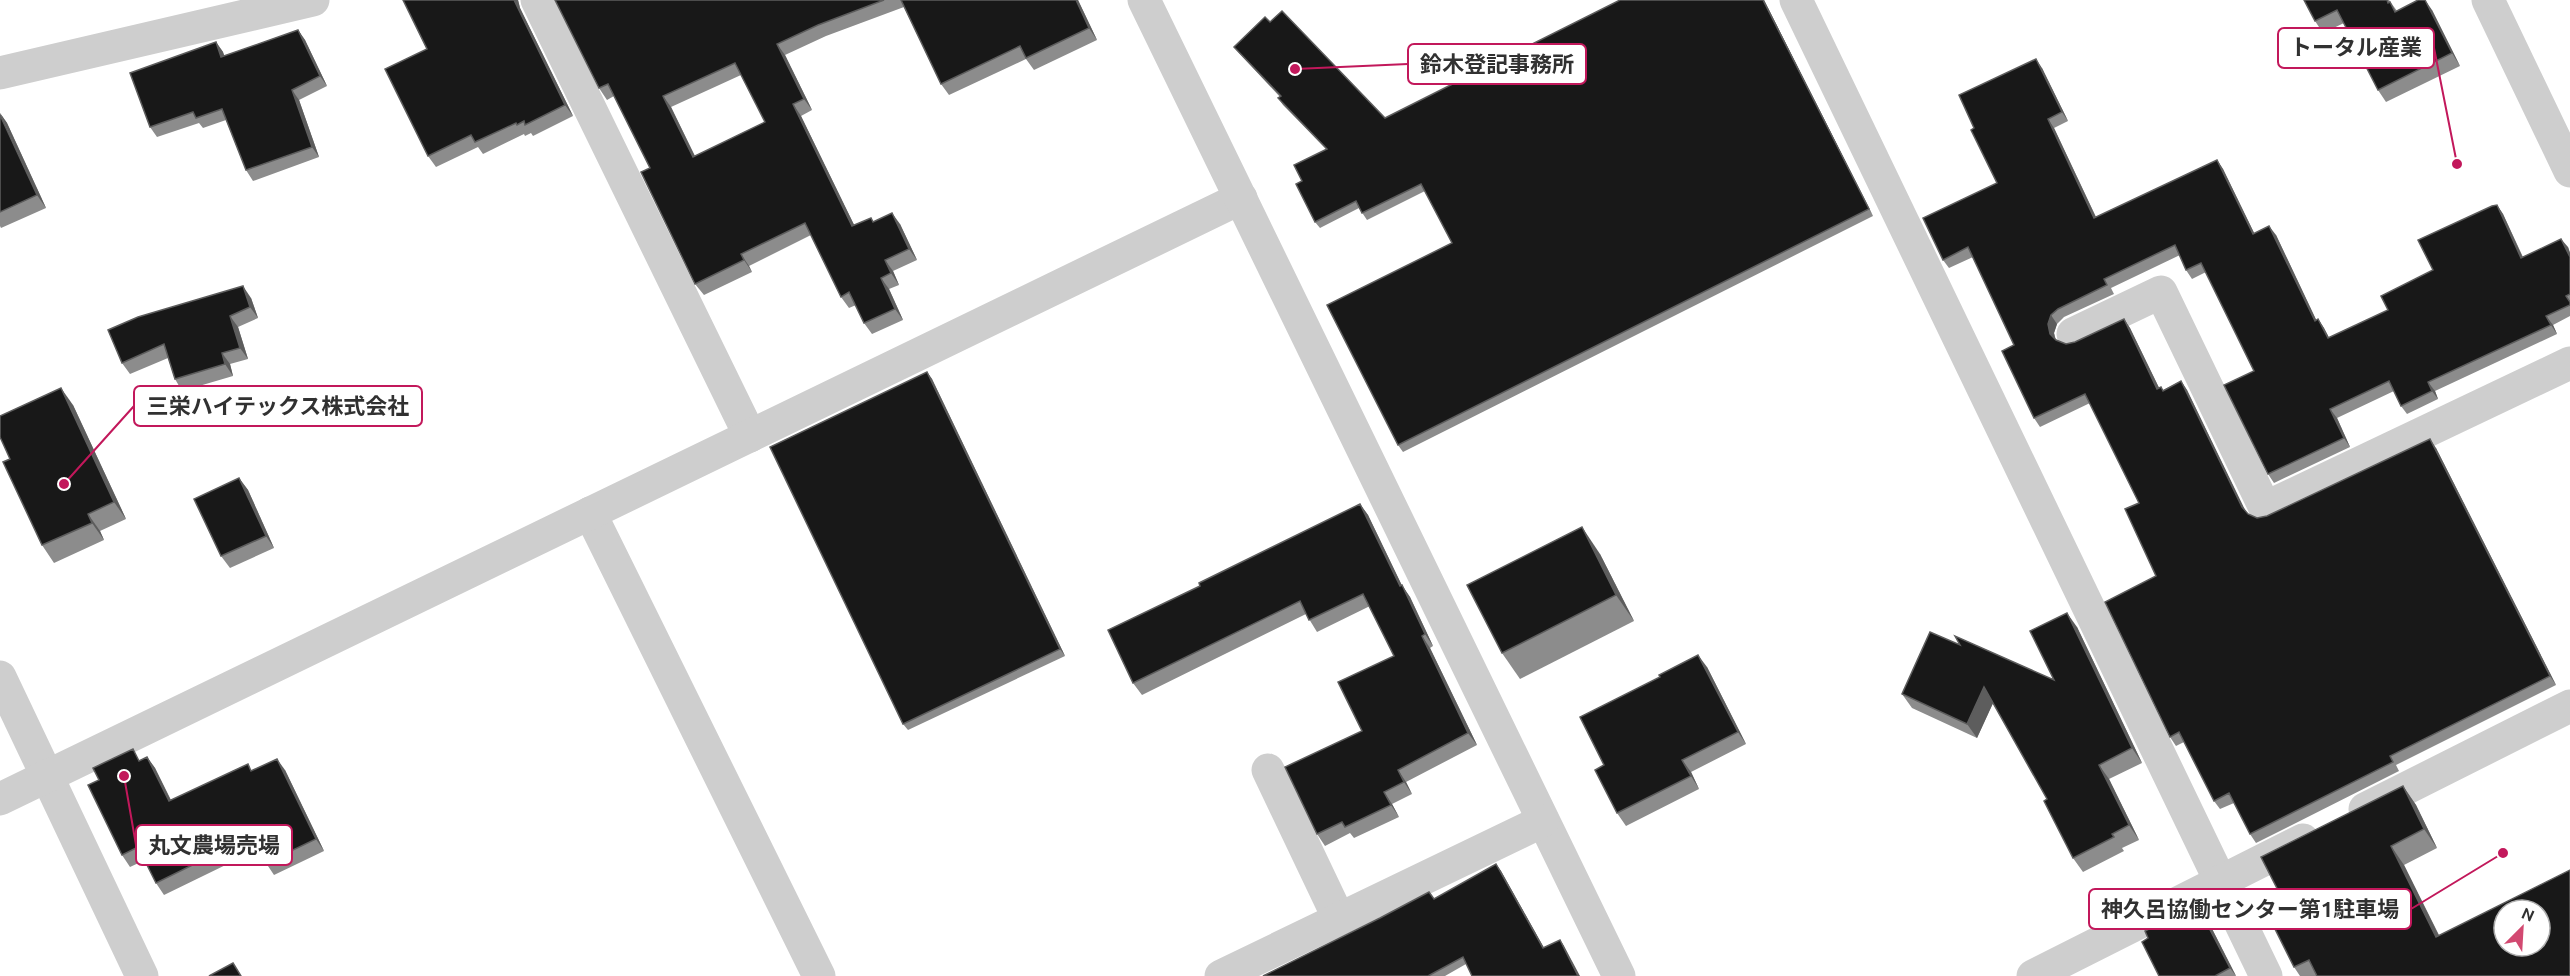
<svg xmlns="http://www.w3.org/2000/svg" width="2570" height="976" font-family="Ubuntu,'Noto Sans JP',sans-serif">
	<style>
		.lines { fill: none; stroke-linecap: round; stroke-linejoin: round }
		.minor { stroke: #cecece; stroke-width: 33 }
		.tertiary { stroke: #cecece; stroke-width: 33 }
		.wall { fill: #8c8c8c; fill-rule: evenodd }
		.shaded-wall { fill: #5d5d5d }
		.building { fill: #181818; stroke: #5d5d5d; stroke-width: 1.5; fill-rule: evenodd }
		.leader { fill: none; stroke: #c2185b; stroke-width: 2 }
		.callout-dot { fill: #c2185b; stroke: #fff; stroke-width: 2 }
		.callout { fill: #fff; stroke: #c2185b; stroke-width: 2 }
		.callout-label { font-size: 22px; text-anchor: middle; font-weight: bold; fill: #313131 }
	</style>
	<rect width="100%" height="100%" fill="#fff"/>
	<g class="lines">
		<g class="minor">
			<polyline points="537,0 750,436"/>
			<polyline points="1796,0 2266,976"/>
			<polyline points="0,73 313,0"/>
			<polyline points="2073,334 2161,292 2265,508 2570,363"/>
			<polyline points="590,513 819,976"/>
			<polyline points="0,677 142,976"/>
			<polyline points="1268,770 1339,919"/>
			<polyline points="0,799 1241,198"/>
		</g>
		<g class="tertiary">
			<polyline points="1144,0 1619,976"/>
			<polyline points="2488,0 2570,171"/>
			<polyline points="2365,809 2570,706"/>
			<polyline points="1221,976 1543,821"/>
			<polyline points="2033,976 2303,840"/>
		</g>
	</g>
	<g class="wall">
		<polygon points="403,0 518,0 520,8 573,116 533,136 531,133 525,136 524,134 483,154 478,147 436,167 428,156 427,49"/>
		<path d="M555,0H1078L1097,40L1034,70L1026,59L949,95L941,84L904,7L826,36L785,55L812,110L801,116L854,225L871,218L873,221L900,224L917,260L893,271L899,285L889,289L903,320L872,334L864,323L856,305L849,308L841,297L811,235L749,266L752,272L704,295L695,284L650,168L614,96L607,100L599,88ZM741,75L765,122L695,156L671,107Z"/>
		<polygon points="1620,0 1764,0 1873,216 1403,452 1398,445 1452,243 1425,191 1367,220 1359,208 1320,228 1315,222 1302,181 1326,149 1283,105 1278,98 1280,97 1239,53 1234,47 1385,118"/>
		<polygon points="2304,0 2389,0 2397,11 2432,10 2460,66 2386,102 2378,90 2344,23 2323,33 2315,21"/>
		<polygon points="298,30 305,40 327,86 299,100 319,157 253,181 246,170 226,120 203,128 199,123 157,137 150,127 216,42 223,52 224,56"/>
		<polygon points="2042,68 2068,121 2054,128 2096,217 2217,160 2223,169 2254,233 2276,235 2316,320 2318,319 2324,328 2329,338 2388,310 2433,270 2497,205 2503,214 2523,257 2568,247 2570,253 2570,316 2553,325 2557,334 2435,391 2438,399 2407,414 2401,406 2394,391 2337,418 2350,447 2274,483 2268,474 2254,371 2206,272 2192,279 2186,270 2180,255 2111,288 2114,294 2064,317 2057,324 2054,333 2056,340 2066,344 2075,342 2124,319 2130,328 2159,388 2161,387 2163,390 2181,381 2187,390 2246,513 2248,514 2257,518 2267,516 2436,448 2556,685 2396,765 2399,771 2256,843 2250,834 2234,803 2220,809 2214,801 2184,742 2176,746 2170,737 2156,576 2139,503 2090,403 2040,427 2034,418 2014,345 1973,257 1949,268 1943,260 1997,183 1974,128"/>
		<polygon points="0,113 7,123 46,208 1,228 0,226"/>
		<polygon points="251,298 258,318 238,327 248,359 230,364 233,376 182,391 175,379 168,358 130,374 122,363"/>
		<polygon points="927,372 932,379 1065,656 908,730 903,724"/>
		<polygon points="73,405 126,519 100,531 104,540 54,563 42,545 10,459"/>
		<polygon points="239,478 248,490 274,548 230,568 221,556"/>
		<polygon points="1360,504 1368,515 1402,586 1410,597 1433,646 1430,648 1477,745 1406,782 1412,794 1392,804 1399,817 1354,838 1350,833 1325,846 1317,834 1394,656 1370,606 1317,632 1306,614 1142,695 1133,683 1200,586"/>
		<polygon points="1600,554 1634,621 1520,679 1502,653"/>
		<polygon points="2077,627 2142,763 2109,779 2139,840 2122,848 2124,851 2083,872 2073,858 2047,799 1993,703 1977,738 1912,708 1902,694 1960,645 2054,680"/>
		<polygon points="1707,667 1746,744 1691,772 1699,789 1626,826 1617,813"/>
		<polygon points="147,757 155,768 171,800 252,770 285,770 324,851 274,875 266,863 262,854 246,861 242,857 164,895 156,883 145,860 130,867 122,855 141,760"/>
		<polygon points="2403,786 2416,805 2437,848 2404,865 2439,935 2570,976 2300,976 2294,967 2284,910 2285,904"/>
		<polygon points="1496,864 1501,871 1544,948 1560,940 1564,946 1466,964 1445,976 1263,976 1434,899"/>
		<polygon points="2206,917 2236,976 2159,976"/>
	</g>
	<g class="shaded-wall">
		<polygon points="514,0 518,0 520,8 573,116 565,105"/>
		<polygon points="1076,0 1078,0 1097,40 1089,28"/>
		<polygon points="1763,0 1764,0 1873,216 1869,209"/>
		<polygon points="2425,0 2432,10 2460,66 2452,53"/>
		<polygon points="298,30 305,40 327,86 320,76"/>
		<polygon points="216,42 223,52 228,67 221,57"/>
		<polygon points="777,44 785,55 812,110 804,99"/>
		<polygon points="2036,59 2042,68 2068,121 2062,112"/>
		<polygon points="292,90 299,100 319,157 312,147"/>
		<polygon points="663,96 671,107 701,169 693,157"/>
		<polygon points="793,104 801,116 860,237 852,226"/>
		<polygon points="0,113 7,123 46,208 37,195"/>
		<polygon points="2048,119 2054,128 2100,226 2094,218"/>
		<polygon points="2217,160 2223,169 2259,243 2253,234"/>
		<polygon points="2497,205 2503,214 2527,267 2521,258"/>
		<polygon points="892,213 900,224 917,260 909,249"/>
		<polygon points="2269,226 2276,235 2321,330 2315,321"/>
		<polygon points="2561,239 2568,247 2570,253 2570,257"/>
		<polygon points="741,254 749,266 752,272 744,260"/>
		<polygon points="885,260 893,271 899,285 891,273"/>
		<polygon points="881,278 889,289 903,320 895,309"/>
		<polygon points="243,286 251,298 258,318 250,307"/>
		<polygon points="2051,315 2057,324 2054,333 2056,343 2050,334 2048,324"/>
		<polygon points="230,316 238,327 248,359 240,348"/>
		<polygon points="2546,316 2553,325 2557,334 2551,325"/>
		<polygon points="2124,319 2130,328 2164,398 2157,389"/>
		<polygon points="2318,319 2324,328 2334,347 2328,338"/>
		<polygon points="222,353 230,364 233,376 225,364"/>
		<polygon points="927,372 932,379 1065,656 1060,649"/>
		<polygon points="2181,381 2187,390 2248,516 2242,507"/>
		<polygon points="2428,382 2435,391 2438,399 2432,391"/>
		<polygon points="61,388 73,405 126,519 114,502"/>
		<polygon points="2330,409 2337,418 2350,447 2344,438"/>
		<polygon points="2430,439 2436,448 2556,685 2550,676"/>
		<polygon points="239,478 248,490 274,548 266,536"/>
		<polygon points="1360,504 1368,515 1408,598 1402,585 1410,597 1433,646 1425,634 1400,586"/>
		<polygon points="88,514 100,531 104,540 92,523"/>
		<polygon points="1582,527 1600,554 1634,621 1616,595"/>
		<polygon points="2067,613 2077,627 2142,763 2132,748"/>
		<polygon points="1422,636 1430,648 1477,745 1468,733"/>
		<polygon points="1698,655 1707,667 1746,744 1738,732"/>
		<polygon points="1984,687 1994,701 1977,738 1967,724"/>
		<polygon points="147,757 155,768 177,813 169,801"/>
		<polygon points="277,759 285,770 324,851 316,839"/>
		<polygon points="1682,760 1691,772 1699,789 1691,776"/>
		<polygon points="2099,765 2109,779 2139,840 2129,825"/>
		<polygon points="1398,770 1406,782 1412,794 1404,782"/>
		<polygon points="2403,786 2416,805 2437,848 2424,829"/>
		<polygon points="1384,792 1392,804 1399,817 1391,805"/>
		<polygon points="2391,846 2404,865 2449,956 2436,937"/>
		<polygon points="1496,864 1501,871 1548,955 1543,948"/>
		<polygon points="2197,905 2206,917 2236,976 2230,968"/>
		<polygon points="1560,940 1564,946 1580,976 1578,976"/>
	</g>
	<g class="building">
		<polygon points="403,0 514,0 565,105 525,125 524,121 517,125 516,123 475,142 471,135 428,156 385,69 427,49"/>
		<path d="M555,0H884L818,25L777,44L804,99L793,104L852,226L871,218L873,222L892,213L909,249L885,260L891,273L881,278L895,309L864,323L849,292L841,297L805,223L741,254L744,260L695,284L641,172L650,168L608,84L599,88ZM735,63L765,122L693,157L663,96Z"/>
		<polygon points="901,0 1076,0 1089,28 1026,58 1020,46 941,84"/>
		<polygon points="1620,0 1763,0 1869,209 1398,445 1327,305 1452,243 1421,184 1362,213 1356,201 1315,222 1296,184 1302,181 1294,165 1327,149 1278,98 1281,96 1234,47 1265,17 1270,22 1282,11 1385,118"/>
		<polygon points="2304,0 2387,0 2388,3 2390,2 2395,12 2418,0 2425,0 2452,53 2378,90 2337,10 2315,21"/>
		<polygon points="298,30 320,76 292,90 312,147 246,170 222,109 196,118 193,112 150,127 130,73 216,42 221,57"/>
		<polygon points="2036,59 2062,112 2048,119 2094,218 2217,160 2253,234 2269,226 2315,321 2318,319 2328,338 2388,310 2381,296 2433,270 2418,240 2492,206 2497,205 2521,258 2561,239 2570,257 2570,294 2566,296 2570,302 2570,305 2546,316 2551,325 2428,382 2432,391 2401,406 2389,381 2330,409 2344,438 2268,474 2224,385 2254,371 2201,263 2186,270 2175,245 2104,279 2107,285 2058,309 2051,315 2048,324 2050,334 2056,340 2066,344 2075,342 2124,319 2157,389 2161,387 2163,391 2181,381 2242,507 2248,514 2257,518 2267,516 2430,439 2550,676 2390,756 2393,762 2250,834 2229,793 2214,801 2179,732 2170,737 2105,602 2156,576 2125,509 2139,503 2085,394 2034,418 2002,351 2014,345 1968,247 1943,260 1923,218 1997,183 1971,130 1974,128 1959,95"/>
		<polygon points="0,115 37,195 0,212"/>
		<polygon points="243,286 250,307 230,316 240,348 222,353 225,364 175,379 164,344 122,363 108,330 138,317"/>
		<polygon points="927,372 1060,649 903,724 770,447"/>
		<polygon points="61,388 114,502 88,514 92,523 42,545 3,462 10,459 0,437 0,416"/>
		<polygon points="239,478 266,536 221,556 194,499"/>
		<polygon points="1360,504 1400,586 1402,585 1425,634 1422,636 1468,733 1398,770 1404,782 1384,792 1391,805 1345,827 1342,822 1317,834 1285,767 1362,731 1338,682 1394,656 1363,594 1309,620 1300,601 1133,683 1108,630 1200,586 1199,583"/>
		<polygon points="1582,527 1616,595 1502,653 1467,585"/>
		<polygon points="2067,613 2132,748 2099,765 2129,825 2112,834 2114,837 2073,858 2044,801 2047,799 1984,687 1967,724 1902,694 1930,632 1960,645 1955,636 2054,680 2030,631"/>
		<polygon points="1698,655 1738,732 1682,760 1691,776 1617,813 1595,770 1604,765 1580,717 1660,677 1659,675"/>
		<polygon points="133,749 139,761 147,757 169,801 248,764 251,771 277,759 316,839 266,863 255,841 237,849 235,844 156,883 138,847 122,855 88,785 99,780 93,768"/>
		<path d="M2403,786L2424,829L2391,846L2436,937L2570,870V976H2317L2309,960L2294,967L2269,917L2284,910L2282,906L2285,904L2261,857ZM2504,910H2540V946H2504Z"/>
		<polygon points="1496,864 1543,948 1560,940 1578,976 1472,976 1463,957 1428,976 1263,976 1380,918 1429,892 1434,899"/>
		<polygon points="2197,905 2230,968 2215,976 2159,976 2142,942 2148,938 2145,931"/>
		<polygon points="233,963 241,976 209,976"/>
	</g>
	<path class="leader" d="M2457 164L2434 48M1295 69L1408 64M64 484L134 406M124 776L136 845M2503 853L2411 909"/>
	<g class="callout-dot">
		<circle cx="2457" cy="164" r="6"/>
		<circle cx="1295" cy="69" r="6"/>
		<circle cx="64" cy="484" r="6"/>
		<circle cx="124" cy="776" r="6"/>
		<circle cx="2503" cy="853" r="6"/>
	</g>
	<g class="callout">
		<rect x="2278" y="28" width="156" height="40" rx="6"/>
		<rect x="1408" y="44" width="178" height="40" rx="6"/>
		<rect x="134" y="386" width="288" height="40" rx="6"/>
		<rect x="136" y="825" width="156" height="40" rx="6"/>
		<rect x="2089" y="889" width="322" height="40" rx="6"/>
	</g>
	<g class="callout-label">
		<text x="2356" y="55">トータル産業</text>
		<text x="1497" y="72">鈴木登記事務所</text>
		<text x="278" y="414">三栄ハイテックス株式会社</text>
		<text x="214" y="853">丸文農場売場</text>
		<text x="2250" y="917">神久呂協働センター第1駐車場</text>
	</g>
	<g transform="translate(2522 928) rotate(24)"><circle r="28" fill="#ffffff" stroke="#adadad" stroke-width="1.5"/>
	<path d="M0-4.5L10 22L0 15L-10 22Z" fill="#d24971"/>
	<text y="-9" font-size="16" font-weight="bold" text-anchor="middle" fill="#313131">N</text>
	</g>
</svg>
